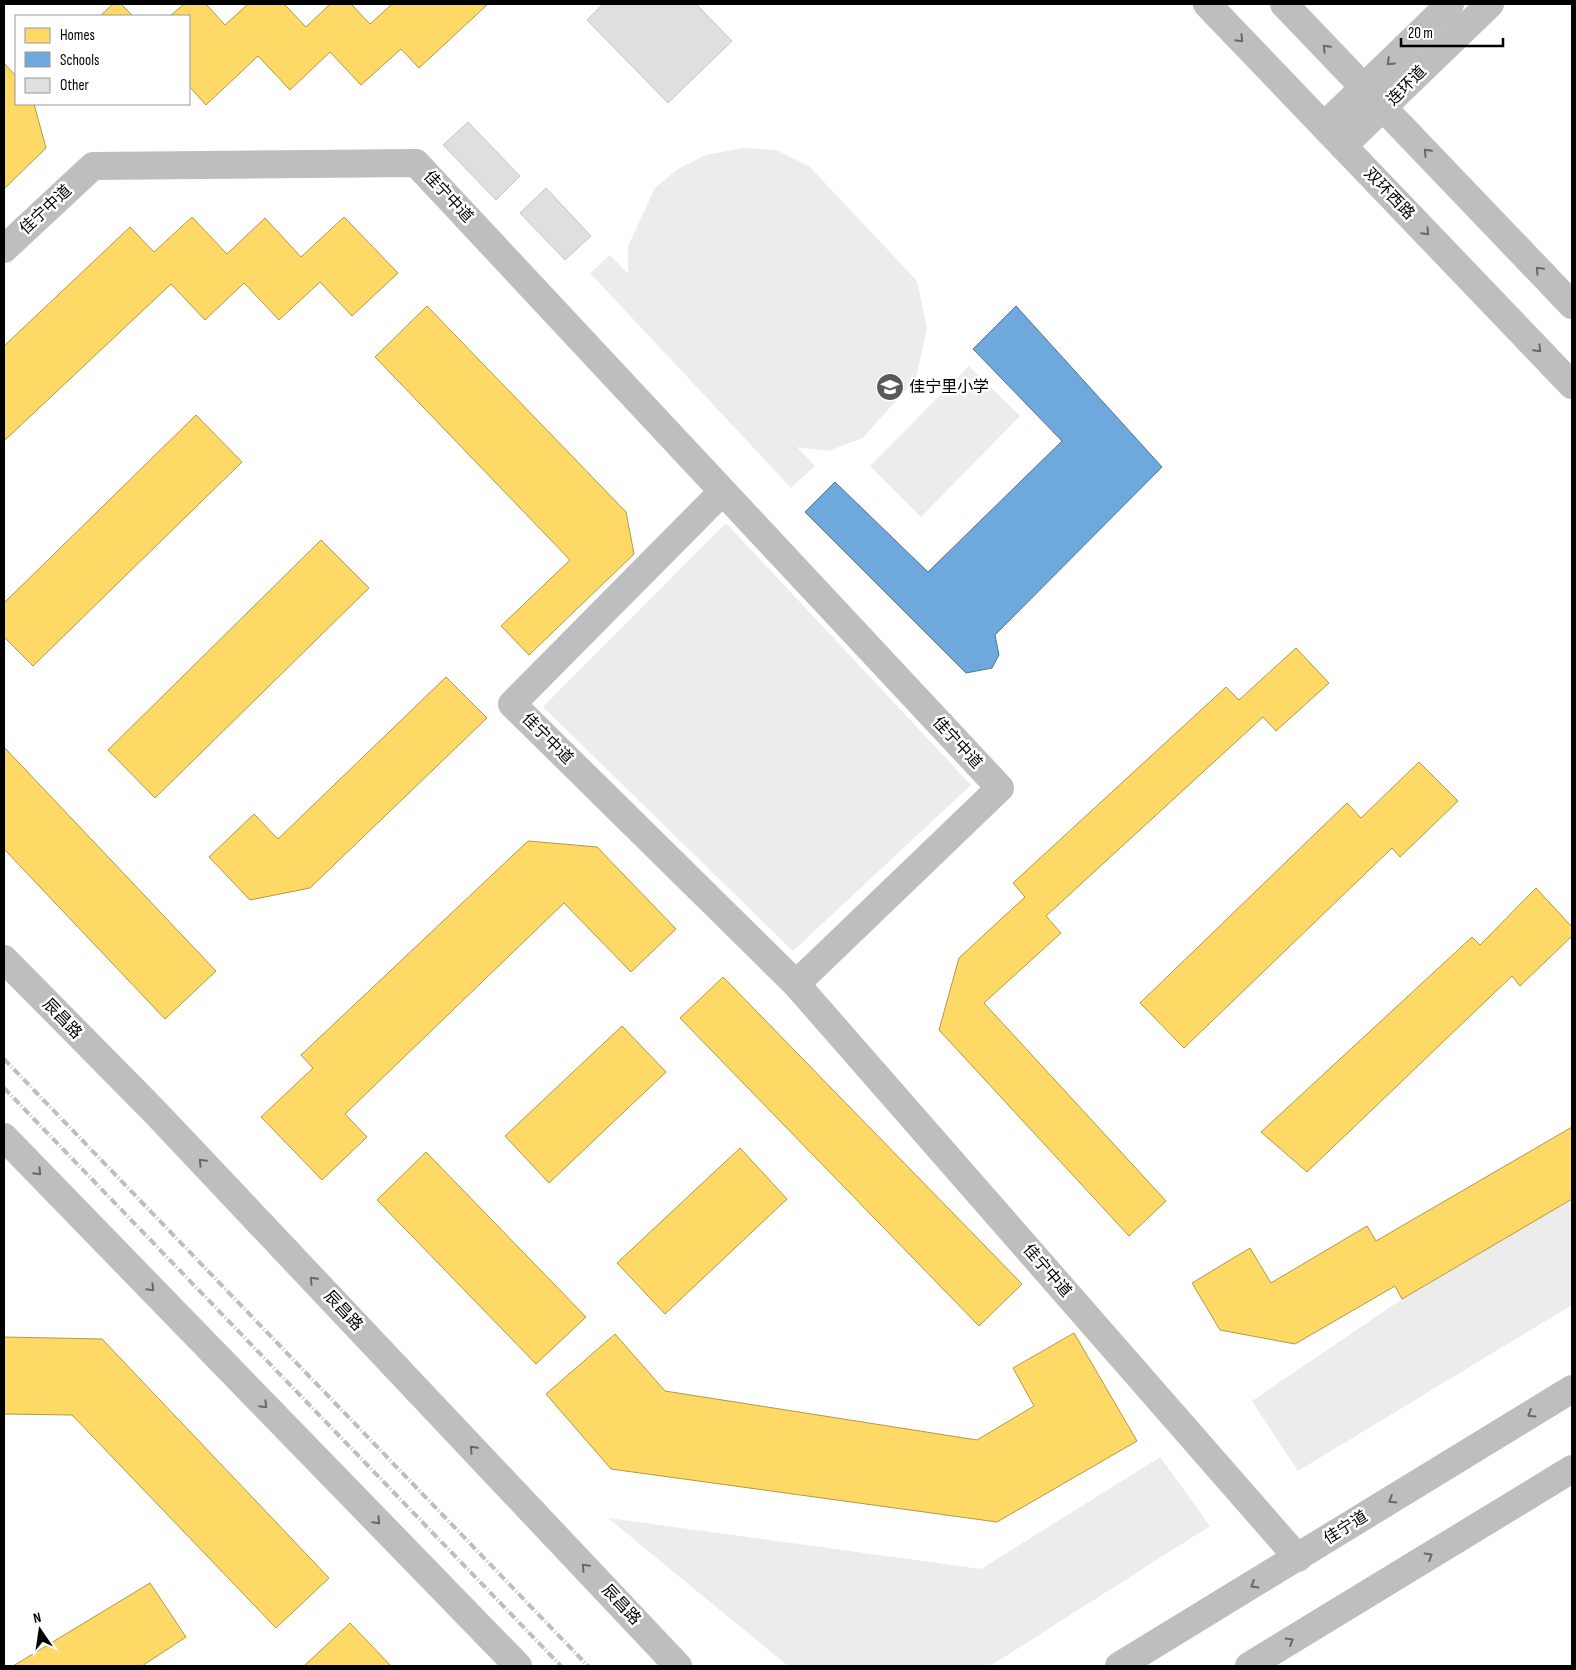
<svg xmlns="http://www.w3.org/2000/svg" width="1576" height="1670" font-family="'Sofia Sans Condensed','Noto Sans SC',sans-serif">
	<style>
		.green { fill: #ececec }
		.homes { fill: #ffd966; stroke: #b29847 }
		.schools { fill: #6fa8dc; stroke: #4e769a }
		.building { fill: #dfdfdf; stroke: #c7c7c7 }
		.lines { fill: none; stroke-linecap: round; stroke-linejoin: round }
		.minor { stroke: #bebebe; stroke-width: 28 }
		.major { stroke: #bebebe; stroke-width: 28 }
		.rail { stroke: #bebebe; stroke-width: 4; stroke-dasharray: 8 2.5 1 2.5; stroke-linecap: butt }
		.oneway { stroke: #686868 }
		.labels { text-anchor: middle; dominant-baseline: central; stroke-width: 5; stroke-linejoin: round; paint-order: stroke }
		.street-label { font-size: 16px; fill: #000; stroke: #fff }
		.poi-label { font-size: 16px; fill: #000; stroke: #fff; text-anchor: start }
	</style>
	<rect width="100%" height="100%" fill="#fff"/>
	<g class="green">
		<polygon points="743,148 776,150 809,166 917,281 927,328 916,378 863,438 828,451 797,447 815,466 791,488 590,273 610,255 628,274 628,246 655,188 678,169 706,155"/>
		<polygon points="969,366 1020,416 921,517 870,466"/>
		<polygon points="726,523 971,785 793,951 543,707"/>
		<polygon points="1572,1199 1572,1305 1298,1471 1252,1401 1402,1299"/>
		<polygon points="1160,1457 1210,1526 990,1666 788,1666 608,1518 981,1569"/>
	</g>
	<g class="homes">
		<polygon points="113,4 121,4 133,16 100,16"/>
		<polygon points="184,4 206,4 225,25 248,4 284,4 306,27 330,4 351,4 370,24 392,4 488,4 419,68 401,49 361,85 330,52 290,90 258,56 206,105 189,86 189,16 170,16"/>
		<polygon points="4,63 16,76 16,104 34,104 46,148 4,189"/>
		<polygon points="192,217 227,254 265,218 301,257 344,217 398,273 352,316 320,282 279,320 244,283 205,320 171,284 4,441 4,346 130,227 154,252"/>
		<polygon points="427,306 626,512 634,554 529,655 501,626 570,560 375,357"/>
		<polygon points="196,415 242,462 33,666 4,637 4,603"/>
		<polygon points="321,540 369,588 155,798 108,750"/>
		<polygon points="1296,648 1329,683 1276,731 1263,717 1046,916 1061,933 984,1003 1166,1201 1129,1236 939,1030 959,958 1025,897 1013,883 1226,687 1239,700"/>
		<polygon points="446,677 487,718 310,888 250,900 209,857 254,814 278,839"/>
		<polygon points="4,747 216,971 165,1019 4,849"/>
		<polygon points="1419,762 1458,801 1400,857 1392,848 1184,1048 1140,1003 1347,803 1361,818"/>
		<polygon points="528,841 597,847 676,929 631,972 564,903 345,1114 367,1137 322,1180 261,1117 313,1068 301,1055"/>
		<polygon points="1536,888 1572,927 1572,936 1520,986 1512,976 1307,1172 1261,1132 1472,937 1480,945"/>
		<polygon points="723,977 1022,1284 979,1326 680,1018"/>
		<polygon points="622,1026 666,1072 549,1183 505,1136"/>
		<polygon points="1572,1127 1572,1199 1402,1299 1395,1286 1295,1344 1220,1330 1192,1283 1250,1248 1271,1283 1367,1226 1376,1241"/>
		<polygon points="740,1148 787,1199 665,1314 617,1263"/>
		<polygon points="426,1152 586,1317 536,1364 377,1200"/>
		<polygon points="1074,1333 1137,1441 997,1522 611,1469 546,1394 615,1334 665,1391 977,1440 1034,1406 1013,1368"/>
		<polygon points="4,1337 102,1339 329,1578 276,1628 72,1415 4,1414"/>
		<polygon points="150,1583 186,1637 142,1666 13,1666"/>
		<polygon points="350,1623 391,1666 304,1666"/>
	</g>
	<polygon class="schools" points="1016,306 1162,467 995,635 999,655 992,668 966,673 805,512 835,482 928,572 1062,441 973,349"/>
	<g class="building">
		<polygon points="603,4 696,4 732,41 668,103 587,20"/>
		<polygon points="468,122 520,176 496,200 443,145"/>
		<polygon points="546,188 591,236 565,260 520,213"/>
	</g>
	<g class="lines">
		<g class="minor">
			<polyline points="1207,4 1572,385"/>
			<polyline points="1284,4 1572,305"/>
			<polyline points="1324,126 1450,4"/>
			<polyline points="1343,146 1490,4"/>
			<polyline points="4,249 93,166 416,163 1000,788 796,984"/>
			<polyline points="722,492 512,704 796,984 1298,1558"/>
		</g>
		<g class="major">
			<polyline points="4,959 155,1112 678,1666"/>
			<polyline points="4,1137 518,1666"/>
			<polyline points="1119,1666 1572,1389"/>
			<polyline points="1249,1666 1572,1469"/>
		</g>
		<g class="rail">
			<polyline points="4,1059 588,1666"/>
			<polyline points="4,1088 561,1666"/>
		</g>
	</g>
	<defs><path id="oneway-chevron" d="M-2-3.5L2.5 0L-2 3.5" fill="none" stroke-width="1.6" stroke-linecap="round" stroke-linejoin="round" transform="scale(1.25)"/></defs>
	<g class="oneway">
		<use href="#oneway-chevron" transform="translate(1240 39) rotate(46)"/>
		<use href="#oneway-chevron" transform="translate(1326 48) rotate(-134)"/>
		<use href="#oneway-chevron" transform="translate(1390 62) rotate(136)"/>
		<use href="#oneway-chevron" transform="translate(1427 152) rotate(-133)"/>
		<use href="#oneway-chevron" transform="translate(1426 232) rotate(46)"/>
		<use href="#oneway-chevron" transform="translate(1539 270) rotate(-133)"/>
		<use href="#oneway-chevron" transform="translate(1538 349) rotate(46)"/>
		<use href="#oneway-chevron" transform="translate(202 1162) rotate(-133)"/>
		<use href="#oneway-chevron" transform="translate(38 1172) rotate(46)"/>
		<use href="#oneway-chevron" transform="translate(313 1280) rotate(-133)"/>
		<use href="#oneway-chevron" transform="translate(151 1288) rotate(46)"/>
		<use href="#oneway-chevron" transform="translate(264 1405) rotate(46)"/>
		<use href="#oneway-chevron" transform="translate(1531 1414) rotate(148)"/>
		<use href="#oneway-chevron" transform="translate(473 1449) rotate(-133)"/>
		<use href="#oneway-chevron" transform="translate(1392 1500) rotate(148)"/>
		<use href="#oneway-chevron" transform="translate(377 1521) rotate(46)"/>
		<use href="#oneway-chevron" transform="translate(1429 1556) rotate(-31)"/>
		<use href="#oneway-chevron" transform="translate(585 1567) rotate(-133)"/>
		<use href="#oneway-chevron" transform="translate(1254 1585) rotate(149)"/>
		<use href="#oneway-chevron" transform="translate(1290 1641) rotate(-31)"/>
	</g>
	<defs>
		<g id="school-disc" transform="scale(1.4375)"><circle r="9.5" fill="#595959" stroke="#fff"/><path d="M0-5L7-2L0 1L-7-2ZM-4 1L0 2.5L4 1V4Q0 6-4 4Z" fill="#fff"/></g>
	</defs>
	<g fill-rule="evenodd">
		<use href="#school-disc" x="890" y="387"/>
	</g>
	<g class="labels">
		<g class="street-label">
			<text transform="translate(1407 86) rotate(-45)">连环道</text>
			<text transform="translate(1389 194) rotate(46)">双环西路</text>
			<text transform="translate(448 197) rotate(47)">佳宁中道</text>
			<text transform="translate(46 210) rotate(-43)">佳宁中道</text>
			<text transform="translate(547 739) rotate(45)">佳宁中道</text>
			<text transform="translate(957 743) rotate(47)">佳宁中道</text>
			<text transform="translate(62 1019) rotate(46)">辰昌路</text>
			<text transform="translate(1047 1271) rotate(49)">佳宁中道</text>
			<text transform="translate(343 1311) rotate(47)">辰昌路</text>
			<text transform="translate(1346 1528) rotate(-32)">佳宁道</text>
			<text transform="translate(621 1605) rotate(47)">辰昌路</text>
		</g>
		<g class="poi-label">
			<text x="909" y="387">佳宁里小学</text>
		</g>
	</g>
	<rect width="1576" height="1670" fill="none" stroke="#000000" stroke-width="10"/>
	<rect x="15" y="15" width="175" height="90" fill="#ffffff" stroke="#999999"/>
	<rect x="25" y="28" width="25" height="15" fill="#ffd966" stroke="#999999"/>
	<text x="60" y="40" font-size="15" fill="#000000">Homes</text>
	<rect x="25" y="52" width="25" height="15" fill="#6fa8dc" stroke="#999999"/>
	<text x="60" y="65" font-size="15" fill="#000000">Schools</text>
	<rect x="25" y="78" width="25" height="15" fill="#dfdfdf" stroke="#999999"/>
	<text x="60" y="90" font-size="15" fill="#000000">Other</text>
	<g transform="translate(40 1630) rotate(347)" stroke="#ffffff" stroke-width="4" paint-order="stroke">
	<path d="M0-4L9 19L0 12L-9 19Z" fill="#000000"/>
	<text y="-8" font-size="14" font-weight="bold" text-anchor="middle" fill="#000000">N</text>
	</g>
	<path d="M1401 38v8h102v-8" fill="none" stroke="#000000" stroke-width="2.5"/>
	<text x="1408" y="38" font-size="15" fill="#000000" stroke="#ffffff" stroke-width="4" paint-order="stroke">20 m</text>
</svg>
